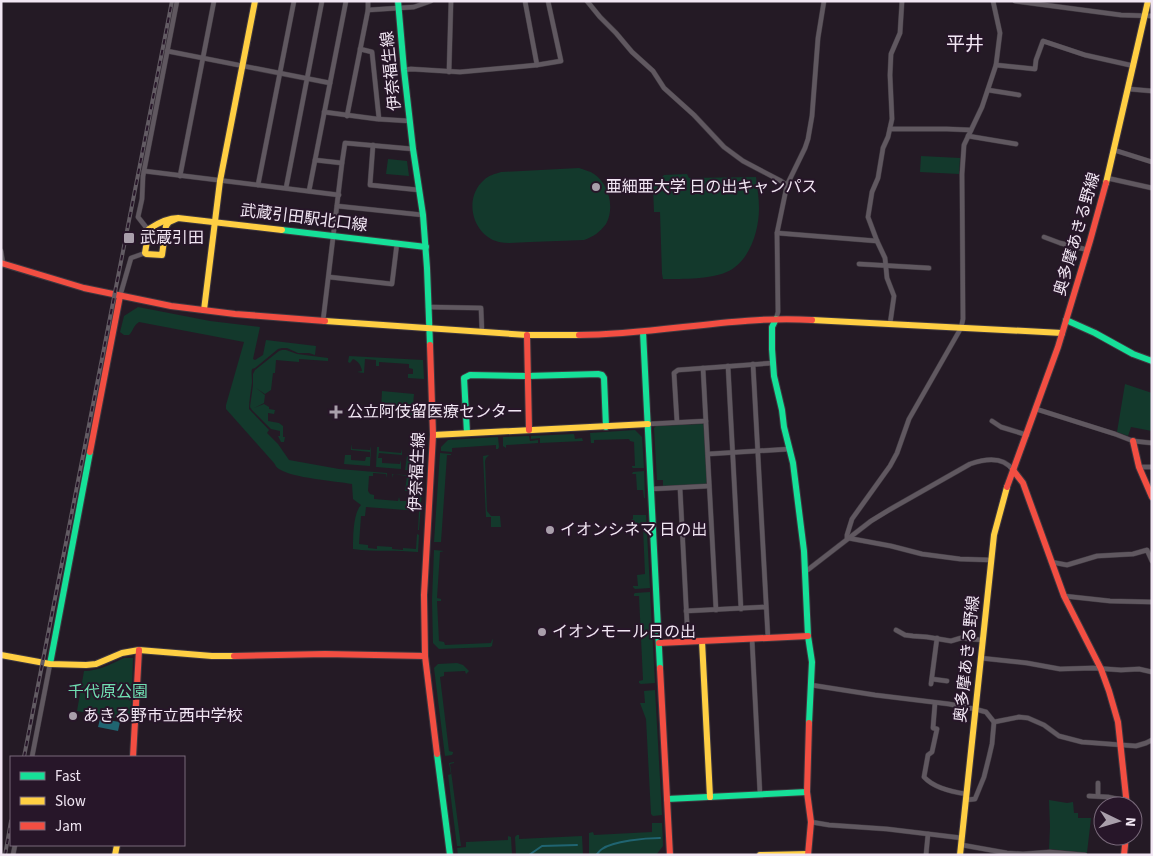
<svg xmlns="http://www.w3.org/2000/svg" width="1153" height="856" font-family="'Source Sans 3','Noto Sans JP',sans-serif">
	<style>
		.green { fill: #13392c }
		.water { fill: #206471 }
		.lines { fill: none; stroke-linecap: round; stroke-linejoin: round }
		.stream { stroke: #206471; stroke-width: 2 }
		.street-casing { stroke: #3e373f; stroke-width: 5.5 }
		.fast-casing { stroke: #3e373f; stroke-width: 8 }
		.slow-casing { stroke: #3e373f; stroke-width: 8 }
		.jam-casing { stroke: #3e373f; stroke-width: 8 }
		.street { stroke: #605860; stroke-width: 4.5 }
		.fast { stroke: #16e098; stroke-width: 6 }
		.slow { stroke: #ffcf43; stroke-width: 6 }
		.jam { stroke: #f24e42; stroke-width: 6 }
		.rail-casing { stroke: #625b63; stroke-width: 4 }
		.rail { stroke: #271629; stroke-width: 2; stroke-dasharray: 5.5; stroke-linecap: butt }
		.poi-dot { fill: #a99fab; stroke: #271629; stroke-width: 2 }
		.labels { text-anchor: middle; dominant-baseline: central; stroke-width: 4; stroke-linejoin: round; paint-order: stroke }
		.street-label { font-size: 16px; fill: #f1e6f3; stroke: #271629 }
		.poi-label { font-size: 16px; fill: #f1e6f3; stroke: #271629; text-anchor: start }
		.park-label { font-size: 16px; fill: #70dfb2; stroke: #271629 }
		.quarter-label { font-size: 19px; fill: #f1e6f3; stroke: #271629 }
	</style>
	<rect width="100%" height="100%" fill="#241a25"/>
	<g class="green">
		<polygon points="921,156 960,158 959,174 920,172"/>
		<polygon points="388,159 407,161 409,176 386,174"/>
		<path d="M579,168C584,170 590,171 594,174C609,184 615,208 606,224C600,232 593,237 584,240C566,241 548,241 530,242C520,242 509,244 499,242C472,235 463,198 484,180C489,175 495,174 501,172Z"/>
		<path d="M687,174L689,178L756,177C757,187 759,197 759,208C759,228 752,254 735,267C720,280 682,279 663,279L662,274L660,212H654L653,187L664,175Z"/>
		<path d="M138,307L210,321L260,327L253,359L255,360L263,355L266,340L316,346L315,355L309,353H298L287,348H282L278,349L255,368L252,369C251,373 252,377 252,382C251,391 249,400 249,409L269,430L267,433L278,444L289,460L339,469L387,473V478L386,474L373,473V476H369L368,491L370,494L374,495V499L398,501L399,497L400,501H408L409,491H405L407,476L393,474L392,478V474L416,476V478H418V476L423,477L419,530H418L419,511L366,507L365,516H361L359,544L368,545V548L377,549V546L392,547V549L403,550V548L416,549L417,534L419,535L418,552C396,550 375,552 353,549C353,538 353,513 361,505L353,499L352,484C335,481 292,478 279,469C276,467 276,466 274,463L226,409V405L244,342L139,322C132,327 134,330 129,335H124L120,332L124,316Z"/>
		<polygon points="282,350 286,350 297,354 328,358 328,361 299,359 299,362 276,360 275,373 273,373 271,390 265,394 256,388 265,395 264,403 254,408 264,404 269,407 269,409 275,410 274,414 268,413 268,421 279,423 283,426 283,437 285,437 284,442 281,442 278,436 280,436 280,431 271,429 252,410 250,407 253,385 253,374 255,370 279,351"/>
		<path d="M349,356L423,360L424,379L408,378V374H413V369L409,368V364L379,362V366H376V360L365,359L364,373L357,372L362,371C361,365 358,361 353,359L350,363L348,362Z"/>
		<polygon points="1125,384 1152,393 1152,431 1131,427 1128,436 1117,432"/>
		<polygon points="382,391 414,394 412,416 410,416 411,410 383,407 383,412 381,411"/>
		<polygon points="702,424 704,425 707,482 705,485 663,486 663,480 657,480 654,428 656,426"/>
		<polygon points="635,430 642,437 644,468 633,468 632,467 632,466 635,466 634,442 630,441 629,439 594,440 594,443 591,443 590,433"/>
		<polygon points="574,434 575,439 582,438 583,441 540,443 540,438 531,439 531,436"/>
		<polygon points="529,436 530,441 538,440 538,443 506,445 506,448 503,446 503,437"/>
		<polygon points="498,437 499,447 498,449 496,449 496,445 452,448 452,452 441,451 441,447 448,440"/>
		<polygon points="351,444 352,449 370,450 371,446 370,466 344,464 345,455 351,455 351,460 365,461 366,457 370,457 370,452 351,450"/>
		<polygon points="377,447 379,447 379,451 401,453 402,449 402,455 379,453 378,458 382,458 382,463 400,464 401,460 401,469 376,467"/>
		<polygon points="412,450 424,451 423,472 405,470 407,456 411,457"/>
		<polygon points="440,453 451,454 451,455 447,455 441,542 434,542"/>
		<polygon points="489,455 486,458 485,461 487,511 491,516 500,516 501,527 491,527 491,517 486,517 483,456"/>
		<polygon points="644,471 645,498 644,498 643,490 637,490 636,474 632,474 633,472"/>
		<polygon points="633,515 646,515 650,588 635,589 633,587 633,586 638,586 637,575 645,574 643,527 639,523 631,524 631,520 633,519"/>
		<polygon points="434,550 444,551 440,552 437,598 441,599 441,601 437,601 439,641 444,642 445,645 491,643 492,640 493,639 492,646 490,647 439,649 433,643 432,600"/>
		<polygon points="650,592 655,683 641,684 639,683 639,681 643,680 639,596 634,596 634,594 635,593"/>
		<path d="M124,658H133L131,721L77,711L84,671C99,671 111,664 124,658Z"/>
		<polygon points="457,663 463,665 469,671 466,674 465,671 444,672 444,676 440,677 449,751 453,752 453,753 452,755 445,756 434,668 438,664"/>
		<polygon points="655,690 662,815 653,816 651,814 646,719 640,703 645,703 644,691"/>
		<polygon points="454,762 454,763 450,764 461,846 457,846 448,775 451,774 449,763"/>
		<polygon points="1049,800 1067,803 1073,802 1074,813 1078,813 1078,818 1091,818 1087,853 1049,849 1050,827"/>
		<polygon points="652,823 662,823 663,846 656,855 589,855 589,833 593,832 594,835 652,832"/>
		<polygon points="517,835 519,835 519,839 582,836 583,855 516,855 515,837"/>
		<polygon points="508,836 511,837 512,855 458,855 457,848 466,847 466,842 508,840"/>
	</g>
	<polygon class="water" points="100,719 120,722 118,731 98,727"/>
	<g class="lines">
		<g class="stream">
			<polyline points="529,855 542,846 577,845"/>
			<path d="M596,855C599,852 599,851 602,849C613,841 646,838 660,838"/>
		</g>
		<g class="street-casing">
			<g id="street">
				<polyline points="525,1 537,65"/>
				<polyline points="587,1 600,17 616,33 632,52 653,71 664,88 694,115 724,147 743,161 781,181 787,185"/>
				<polyline points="1015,1 1121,15 1152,16"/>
				<polyline points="368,10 414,7 431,1"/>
				<polyline points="360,49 372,52 379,119"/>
				<polyline points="167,51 330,83"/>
				<polyline points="996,65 1035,69 1036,60 1043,41 1085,55 1134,66"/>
				<polyline points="404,70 411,69 460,72 537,65 561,61 548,1"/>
				<polyline points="449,72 451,1"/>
				<polyline points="1129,89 1152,91"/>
				<polyline points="988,90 1019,95"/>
				<polyline points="324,112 377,119 410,121"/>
				<polyline points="347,116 368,10 368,1"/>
				<polyline points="890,129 947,129 971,130"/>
				<polyline points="968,136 1016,144"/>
				<polyline points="373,145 370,185 419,190"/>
				<polyline points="1114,150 1152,162"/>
				<polyline points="315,160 342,163 323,321"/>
				<polyline points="342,163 345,143 413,149"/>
				<polyline points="144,171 339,195"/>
				<polyline points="180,176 214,1"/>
				<polyline points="1107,178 1152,188"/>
				<polyline points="258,185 294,1"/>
				<polyline points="286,188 322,1"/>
				<polyline points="309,191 346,1"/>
				<polyline points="337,206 423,215"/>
				<polyline points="149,231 138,217 142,199 143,176 177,1"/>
				<polyline points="777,233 877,241"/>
				<polyline points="1044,237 1060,243 1088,250"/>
				<polyline points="1,251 3,264"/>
				<polyline points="859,264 929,268"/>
				<polyline points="329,277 392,284 397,243"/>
				<polyline points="120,296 131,258 145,253"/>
				<polyline points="428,307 481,308 482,332"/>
				<polyline points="776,319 778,312 777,233 787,185 805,148 808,139 812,116 818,38 824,1"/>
				<polyline points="890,324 894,296 887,278 885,258 877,241 868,217 872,192 878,178 883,148 888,137 892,119 890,75 891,54 900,33 902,1"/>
				<polyline points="753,364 768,638"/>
				<polyline points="728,366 741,609"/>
				<polyline points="703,368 716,610"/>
				<polyline points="1036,409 1115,434 1133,441 1152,443"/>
				<polyline points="992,421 1001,427 1027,435"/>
				<polyline points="677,422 674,373 678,370 773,363"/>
				<polyline points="648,424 706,421"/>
				<polyline points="708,454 790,449"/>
				<polyline points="1139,467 1152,467"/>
				<polyline points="680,488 688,642"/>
				<polyline points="651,489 709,486"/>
				<polyline points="848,538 891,546 922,554 960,559 991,560"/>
				<polyline points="847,539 847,535 852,519 890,466 897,453 909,419 961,328 963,319 962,174 964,145 982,107 996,65 1000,33 993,1"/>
				<polyline points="1051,562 1067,565 1097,556 1133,554 1147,550 1152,561"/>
				<path d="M805,572L871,521L889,510L970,464C984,459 1003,456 1013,470"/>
				<polyline points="1064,596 1110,601 1152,602"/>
				<polyline points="686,611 766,607"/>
				<polyline points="896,630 905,635 913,636 927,637 951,641 961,638 982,640"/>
				<polyline points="752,639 760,794"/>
				<polyline points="980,658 1027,663 1060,669 1093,668 1121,670 1139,669 1152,672"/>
				<polyline points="932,679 947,681"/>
				<polyline points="931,684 937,638"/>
				<polyline points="811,685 875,695 949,704 975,709 986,712 994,722 1019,717 1028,718 1044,725 1059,736 1082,742 1136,746 1146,743 1152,740"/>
				<path d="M935,703L933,728L937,729L932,752L928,755L924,777C934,788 952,792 967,794"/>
				<polyline points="32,757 50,664"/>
				<polyline points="1089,796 1108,797 1127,801"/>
				<polyline points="1098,796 1098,783"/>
				<polyline points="966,800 975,799 984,777 989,757 992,744 994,722"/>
				<polyline points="811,822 829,825 887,829 962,838"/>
				<polyline points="962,845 1007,853 1023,854 1050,852 1085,855"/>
				<polyline points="13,855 15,845"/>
				<polyline points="926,855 928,834"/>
			</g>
		</g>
		<g class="fast-casing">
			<g id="fast">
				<polyline points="398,1 404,70 413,149 423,215 427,268 430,345"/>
				<polyline points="282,230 426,247"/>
				<polyline points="776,319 772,327 772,349 774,376 782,410 784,427 793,463 804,551 808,636 812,662 809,723"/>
				<polyline points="1066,320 1095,333 1133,354 1152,361"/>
				<polyline points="643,332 660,668"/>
				<polyline points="467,433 464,378 470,375 527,376 598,374 602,375 604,378 606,427"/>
				<polyline points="50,664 90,452"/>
				<polyline points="437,754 450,855"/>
				<polyline points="667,799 807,792"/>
			</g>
		</g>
		<g class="slow-casing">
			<g id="slow">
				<polyline points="1106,183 1148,1"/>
				<path d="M178,218L169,222L166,226L162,255L146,254L145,253L149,229C158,223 167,218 178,218L282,230"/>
				<polyline points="204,310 220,181 255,1"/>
				<polyline points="812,320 1062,333"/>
				<polyline points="325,321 527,335 579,335"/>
				<polyline points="433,435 648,424"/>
				<polyline points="702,641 710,797"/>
				<polyline points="1,655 50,664 86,665 96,664 122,653 139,650 212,656 234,656"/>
				<polyline points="115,855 117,845"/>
				<polyline points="760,855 808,854"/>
				<polyline points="960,855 994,535 1007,487"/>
			</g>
		</g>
		<g class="jam-casing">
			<g id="jam">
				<polyline points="1,263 84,288 171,306 235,314 325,321"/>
				<polyline points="527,335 529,430"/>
				<path d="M579,335C657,335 735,315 812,320"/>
				<polyline points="430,345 433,435 424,595 425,656 437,754"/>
				<polyline points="1133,441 1139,467 1152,497"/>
				<polyline points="90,452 120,296"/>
				<polyline points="1013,470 1023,483 1064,596 1101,669 1109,691 1118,722 1127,806"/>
				<polyline points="1007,487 1058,347 1090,241 1106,183"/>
				<polyline points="659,643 808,636"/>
				<polyline points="234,656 325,654 425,656"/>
				<polyline points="660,668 670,855"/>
				<polyline points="133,757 139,650"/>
				<polyline points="808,855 811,822 807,792 809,723"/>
				<polyline points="1124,855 1126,836"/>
			</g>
		</g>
		<use href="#street" class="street"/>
		<use href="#fast" class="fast"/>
		<use href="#slow" class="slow"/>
		<use href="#jam" class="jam"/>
		<g class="rail-casing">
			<g id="rail">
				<polyline points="24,757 172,1"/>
				<polyline points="5,855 11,821"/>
			</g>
		</g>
		<use href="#rail" class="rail"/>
	</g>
	<g class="poi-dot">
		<circle cx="596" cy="187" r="5"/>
		<rect x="123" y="232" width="12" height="12" rx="2.5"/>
		<path d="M333.5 404.5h5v5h5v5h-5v5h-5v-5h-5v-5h5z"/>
		<circle cx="550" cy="530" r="5"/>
		<circle cx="542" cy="632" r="5"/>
		<circle cx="73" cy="716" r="5"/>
	</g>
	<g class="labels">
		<g class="street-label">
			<text transform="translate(391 71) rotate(-96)">伊奈福生線</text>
			<text transform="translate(304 218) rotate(7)">武蔵引田駅北口線</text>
			<text transform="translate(1077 234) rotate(-74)">奥多摩あきる野線</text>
			<text transform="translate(417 472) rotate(-87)">伊奈福生線</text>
			<text transform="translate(967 659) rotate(-84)">奥多摩あきる野線</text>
		</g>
		<g class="poi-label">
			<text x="606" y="187">亜細亜大学 日の出キャンパス</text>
			<text x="140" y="238">武蔵引田</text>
			<text x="347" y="412">公立阿伎留医療センター</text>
			<text x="560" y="530">イオンシネマ 日の出</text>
			<text x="552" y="632">イオンモール日の出</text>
			<text x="83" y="716">あきる野市立西中学校</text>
		</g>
		<g class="park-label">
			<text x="108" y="692">千代原公園</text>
		</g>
		<g class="quarter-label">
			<text x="965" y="44">平井</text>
		</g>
	</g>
	<rect width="1153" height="856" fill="none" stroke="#f1e6f3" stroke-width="5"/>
	<rect x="10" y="756" width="175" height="90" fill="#271629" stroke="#78697a"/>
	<rect x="20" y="772" width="25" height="8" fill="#16e098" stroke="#78697a"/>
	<text x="55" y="781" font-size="15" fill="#f1e6f3">Fast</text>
	<rect x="20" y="797" width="25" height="8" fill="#ffcf43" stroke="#78697a"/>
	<text x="55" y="806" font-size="15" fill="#f1e6f3">Slow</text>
	<rect x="20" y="822" width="25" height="8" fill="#f24e42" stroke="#78697a"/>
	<text x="55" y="831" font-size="15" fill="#f1e6f3">Jam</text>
	<g transform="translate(1118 821) rotate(95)"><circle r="24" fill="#271629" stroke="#78697a"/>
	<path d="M0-4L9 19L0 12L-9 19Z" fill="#a99fab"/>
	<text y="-8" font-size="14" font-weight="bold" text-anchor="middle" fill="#f1e6f3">N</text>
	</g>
</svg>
